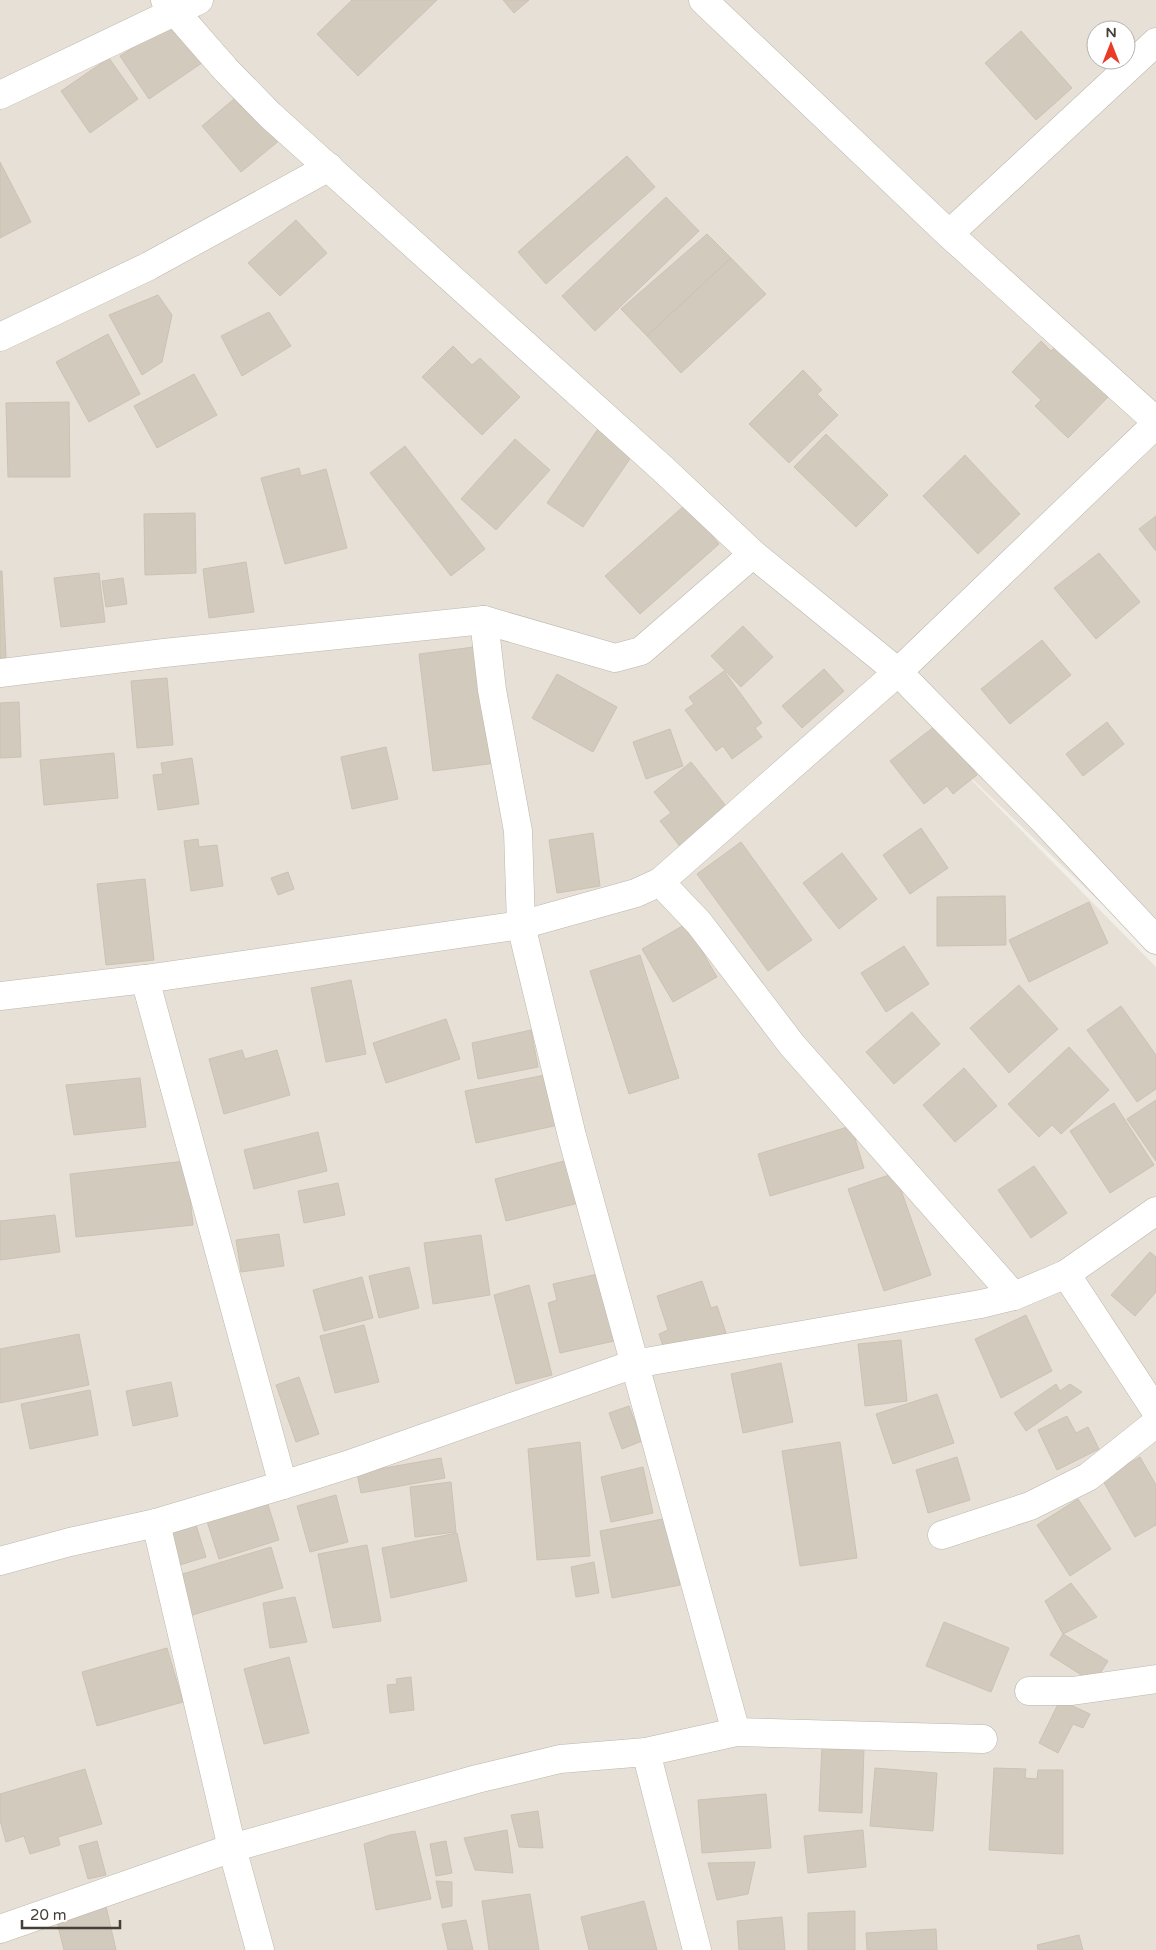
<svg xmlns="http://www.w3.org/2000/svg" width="1156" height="1950" font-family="'Varela Round',sans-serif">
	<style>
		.residential { fill: #e6e0d6; fill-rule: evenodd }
		.building { fill: #d3cabe; stroke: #cdc1b2 }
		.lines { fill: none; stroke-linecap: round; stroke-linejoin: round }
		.minor-casing { stroke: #bdb6ab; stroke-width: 29 }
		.tertiary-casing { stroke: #bdb6ab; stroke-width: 29 }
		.minor { stroke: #fff; stroke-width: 28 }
		.tertiary { stroke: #fff; stroke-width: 28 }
	</style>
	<rect width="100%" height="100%" fill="#f2eee8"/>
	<path class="residential" d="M0,0H1156V956L934,742L1156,967V1950H0ZM1096,30H1126V60H1096Z"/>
	<g class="building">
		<polygon points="352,0 437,0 358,76 317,34"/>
		<polygon points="503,0 529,0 514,13"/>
		<polygon points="193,8 221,50 149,99 120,56"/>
		<polygon points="1021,31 1072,88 1036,120 985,63"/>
		<polygon points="109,58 138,99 90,133 61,91"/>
		<polygon points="247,88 286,135 241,172 202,126"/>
		<polygon points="627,156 655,187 546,284 518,252"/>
		<polygon points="0,162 31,222 0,238"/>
		<polygon points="666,197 699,231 595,331 562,296"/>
		<polygon points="296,220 327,253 280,296 248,263"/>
		<polygon points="707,234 731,258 647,336 621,309"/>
		<polygon points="731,258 766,294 681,373 647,336"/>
		<polygon points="158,295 172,315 162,362 142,375 109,315"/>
		<polygon points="269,312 291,346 242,376 221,336"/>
		<polygon points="108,334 140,394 89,422 56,362"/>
		<polygon points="1041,341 1051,351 1055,347 1108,397 1068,438 1035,406 1041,400 1012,372"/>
		<polygon points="453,346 472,365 480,358 520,397 482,435 422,377"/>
		<polygon points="803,370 822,390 817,394 838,415 789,463 749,424"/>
		<polygon points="194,374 217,415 157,448 134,406"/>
		<polygon points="69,402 70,477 8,477 6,403"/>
		<polygon points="600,426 636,450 583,527 547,503"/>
		<polygon points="826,434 888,495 856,527 794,467"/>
		<polygon points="515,439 550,470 496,530 461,499"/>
		<polygon points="405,446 485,549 451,576 370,473"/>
		<polygon points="965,455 1020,514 978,554 923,496"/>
		<polygon points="299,468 301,476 326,469 347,548 285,564 261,478"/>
		<polygon points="685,505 719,544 640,614 605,576"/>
		<polygon points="195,513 196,573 145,575 144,514"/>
		<polygon points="1156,516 1156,551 1139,529"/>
		<polygon points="1099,553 1140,602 1096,639 1054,588"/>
		<polygon points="246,562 254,612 209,618 203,569"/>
		<polygon points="0,571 2,571 6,658 0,658"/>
		<polygon points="99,573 105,622 61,627 54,578"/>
		<polygon points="123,578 127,604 106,607 102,581"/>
		<polygon points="743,626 773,657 741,687 711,656"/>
		<polygon points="1042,640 1071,675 1010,724 981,689"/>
		<polygon points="482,646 496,763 433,771 419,654"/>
		<polygon points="824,669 844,691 802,728 782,706"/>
		<polygon points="724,671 762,723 755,728 762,737 732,759 723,746 716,751 685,710 694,704 689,697"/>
		<polygon points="557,674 617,707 593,752 532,718"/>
		<polygon points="167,678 173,745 137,748 131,681"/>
		<polygon points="19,702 21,757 0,758 0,703"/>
		<polygon points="1107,722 1124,744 1083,776 1066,754"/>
		<polygon points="935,726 954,750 956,748 977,775 953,794 947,786 924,804 890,761"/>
		<polygon points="670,729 683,766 646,779 633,742"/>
		<polygon points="386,747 398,799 352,809 341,757"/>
		<polygon points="114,753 118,798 44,805 40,760"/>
		<polygon points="192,758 199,804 158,810 153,775 163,774 161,763"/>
		<polygon points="691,762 730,811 682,849 660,821 671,813 654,792"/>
		<polygon points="921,828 948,868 910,894 883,855"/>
		<polygon points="593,833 600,886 557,893 549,840"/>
		<polygon points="198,839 199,847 217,845 223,886 191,891 184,841"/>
		<polygon points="741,842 812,940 768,971 697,874"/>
		<polygon points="842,853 877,899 839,929 803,883"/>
		<polygon points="288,872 294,889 278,895 271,878"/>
		<polygon points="145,879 154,960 106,965 97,884"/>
		<polygon points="1005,896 1006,945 937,946 937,897"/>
		<polygon points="1089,902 1108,943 1029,982 1009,940"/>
		<polygon points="686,924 717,977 673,1002 642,949"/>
		<polygon points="904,946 929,984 886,1012 861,973"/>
		<polygon points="640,955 679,1078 629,1094 590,971"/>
		<polygon points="351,980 366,1054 326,1062 311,988"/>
		<polygon points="1019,985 1058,1029 1009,1073 970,1028"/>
		<polygon points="1121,1006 1156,1055 1156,1089 1137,1102 1087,1030"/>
		<polygon points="912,1012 940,1044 894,1084 866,1052"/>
		<polygon points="446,1019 460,1059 386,1083 373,1043"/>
		<polygon points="531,1030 538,1067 478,1079 472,1043"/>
		<polygon points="1069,1047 1109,1090 1061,1134 1052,1125 1039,1137 1008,1104"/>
		<polygon points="242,1050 245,1059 277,1050 290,1095 224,1114 209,1059"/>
		<polygon points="964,1068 997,1106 955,1142 923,1105"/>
		<polygon points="550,1074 563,1124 476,1143 465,1091"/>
		<polygon points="140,1078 146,1127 74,1135 66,1085"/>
		<polygon points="1156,1100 1156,1161 1127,1119"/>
		<polygon points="1114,1103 1154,1165 1110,1193 1070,1131"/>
		<polygon points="851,1126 864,1168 770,1196 758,1154"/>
		<polygon points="318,1132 327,1171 254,1189 244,1150"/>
		<polygon points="572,1159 583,1202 506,1221 495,1179"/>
		<polygon points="186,1161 193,1225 76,1237 70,1174"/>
		<polygon points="1034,1166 1067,1213 1031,1238 998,1190"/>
		<polygon points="895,1173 931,1275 884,1291 848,1189"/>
		<polygon points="338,1183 345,1215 304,1223 298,1191"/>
		<polygon points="55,1215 60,1252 0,1260 0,1221"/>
		<polygon points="279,1234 284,1266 241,1272 236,1240"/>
		<polygon points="481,1235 490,1295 433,1304 424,1243"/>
		<polygon points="1150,1252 1156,1257 1156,1292 1135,1316 1111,1295"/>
		<polygon points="409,1267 419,1308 379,1318 369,1276"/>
		<polygon points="598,1274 614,1341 560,1353 548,1303 557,1300 553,1284"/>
		<polygon points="362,1277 373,1318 324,1331 313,1290"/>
		<polygon points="702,1281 711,1308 717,1306 726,1333 665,1352 659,1334 668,1330 657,1296"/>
		<polygon points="529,1285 552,1375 516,1384 494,1295"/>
		<polygon points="1026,1315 1052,1371 1001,1398 975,1339"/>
		<polygon points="364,1325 379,1382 335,1393 320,1336"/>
		<polygon points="79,1334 89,1385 0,1403 0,1349"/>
		<polygon points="901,1340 907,1401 865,1406 858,1344"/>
		<polygon points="781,1363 793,1422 743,1433 731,1374"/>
		<polygon points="299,1377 319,1434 296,1442 276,1385"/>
		<polygon points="171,1382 178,1416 133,1426 126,1391"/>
		<polygon points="1056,1384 1060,1391 1070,1384 1082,1392 1026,1431 1014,1413"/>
		<polygon points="90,1390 98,1435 30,1449 21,1404"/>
		<polygon points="937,1394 954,1443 893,1464 876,1414"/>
		<polygon points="629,1406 642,1441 622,1449 609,1413"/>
		<polygon points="1067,1416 1076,1433 1088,1427 1099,1449 1057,1470 1038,1430"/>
		<polygon points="580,1442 590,1556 537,1560 528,1449"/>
		<polygon points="840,1442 857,1558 800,1566 782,1451"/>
		<polygon points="957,1457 970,1500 928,1513 916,1470"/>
		<polygon points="1140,1457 1156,1485 1156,1525 1135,1537 1102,1479"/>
		<polygon points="441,1458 445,1478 361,1493 357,1473"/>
		<polygon points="643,1467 653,1513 611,1522 601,1477"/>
		<polygon points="451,1482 456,1532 415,1537 410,1487"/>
		<polygon points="265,1495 279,1540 219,1559 205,1515"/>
		<polygon points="336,1495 348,1542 310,1552 297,1506"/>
		<polygon points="1078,1499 1111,1549 1070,1576 1037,1525"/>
		<polygon points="668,1518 680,1585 612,1598 600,1531"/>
		<polygon points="196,1525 206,1557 173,1567 163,1535"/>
		<polygon points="457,1533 467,1581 391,1598 382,1548"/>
		<polygon points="367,1545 381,1621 333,1628 318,1554"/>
		<polygon points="271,1547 283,1588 189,1616 176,1576"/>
		<polygon points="594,1562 599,1593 576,1597 571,1567"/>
		<polygon points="1071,1583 1097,1617 1063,1634 1045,1601"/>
		<polygon points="295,1597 307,1642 270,1648 263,1603"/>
		<polygon points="944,1622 1009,1648 991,1692 926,1666"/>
		<polygon points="1063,1634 1108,1661 1094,1683 1050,1655"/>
		<polygon points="167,1648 183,1702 97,1726 82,1672"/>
		<polygon points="289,1657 309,1733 264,1744 244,1669"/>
		<polygon points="411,1677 414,1710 390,1713 387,1685 397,1684 396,1679"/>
		<polygon points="1060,1700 1090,1714 1083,1728 1073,1724 1058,1753 1039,1743"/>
		<polygon points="822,1746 864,1747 862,1813 819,1811"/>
		<polygon points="875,1768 937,1773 933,1831 870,1826"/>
		<polygon points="994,1768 1026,1769 1025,1778 1037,1779 1038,1770 1063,1770 1063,1854 989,1850"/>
		<polygon points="85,1769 102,1824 58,1837 60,1845 30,1854 24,1836 6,1842 0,1820 0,1794"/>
		<polygon points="766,1794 771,1848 702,1853 698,1800"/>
		<polygon points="538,1811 543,1848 519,1847 511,1815"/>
		<polygon points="507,1830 513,1873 475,1870 464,1838"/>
		<polygon points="863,1830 866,1867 808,1873 804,1836"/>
		<polygon points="415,1831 431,1899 376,1910 364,1844 390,1835"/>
		<polygon points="97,1841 106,1875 88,1879 79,1846"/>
		<polygon points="446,1841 452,1873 436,1876 430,1844"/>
		<polygon points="755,1862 748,1894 717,1900 708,1863"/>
		<polygon points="436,1881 452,1882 452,1906 442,1908"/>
		<polygon points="530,1894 539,1950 489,1950 482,1901"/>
		<polygon points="644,1901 657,1950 589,1950 581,1917"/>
		<polygon points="105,1902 116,1950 64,1950 55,1914"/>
		<polygon points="855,1911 855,1950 808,1950 808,1913"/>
		<polygon points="782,1917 785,1950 739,1950 737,1921"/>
		<polygon points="466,1920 473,1950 448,1950 442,1924"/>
		<polygon points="936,1929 937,1950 867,1950 866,1933"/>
		<polygon points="1079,1935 1083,1950 1038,1950 1037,1945"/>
	</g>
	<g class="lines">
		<g class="minor-casing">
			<g id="minor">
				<polyline points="703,0 949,234 1156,421"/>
				<polyline points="0,95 199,0"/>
				<polyline points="949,234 1156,42"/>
				<polyline points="0,337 149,266 329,167"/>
				<polyline points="484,620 492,690 518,831 521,925 572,1136 736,1732"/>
				<polyline points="0,673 164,653 484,620 615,658 641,651 753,554"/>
				<polyline points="660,882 699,923 792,1045 1014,1296"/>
				<polyline points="145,979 283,1485"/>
				<polyline points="0,996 145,979 521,925 636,893 660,882 898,672 1156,424"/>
				<polyline points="1066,1274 1156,1411"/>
				<polyline points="156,1523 232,1848 260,1950"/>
				<polyline points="942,1535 1030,1506 1088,1477 1156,1423"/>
				<polyline points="0,1561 70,1542 156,1523 283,1485 353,1463 634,1364 981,1304 1014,1296 1066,1274 1156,1211"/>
				<polyline points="1029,1691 1072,1691 1156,1679"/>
				<polyline points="646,1752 697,1950"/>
				<polyline points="0,1929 232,1848 477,1779 560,1759 646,1752 736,1732 983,1739"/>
			</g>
		</g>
		<g class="tertiary-casing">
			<polyline id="tertiary" points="165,0 226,70 270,115 663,469 753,554 898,672 1045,822 1156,940"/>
		</g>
		<use href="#minor" class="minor"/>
		<use href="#tertiary" class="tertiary"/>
	</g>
	<g transform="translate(1111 45)"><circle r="24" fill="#ffffff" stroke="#b5b2af"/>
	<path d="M0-4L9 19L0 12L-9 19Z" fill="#e83c29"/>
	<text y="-8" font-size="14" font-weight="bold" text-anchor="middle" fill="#453f37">N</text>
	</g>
	<path d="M22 1920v8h98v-8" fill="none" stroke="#453f37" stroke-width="2.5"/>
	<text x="30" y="1920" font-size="15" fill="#453f37" stroke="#ffffff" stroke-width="4" paint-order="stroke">20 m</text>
</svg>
